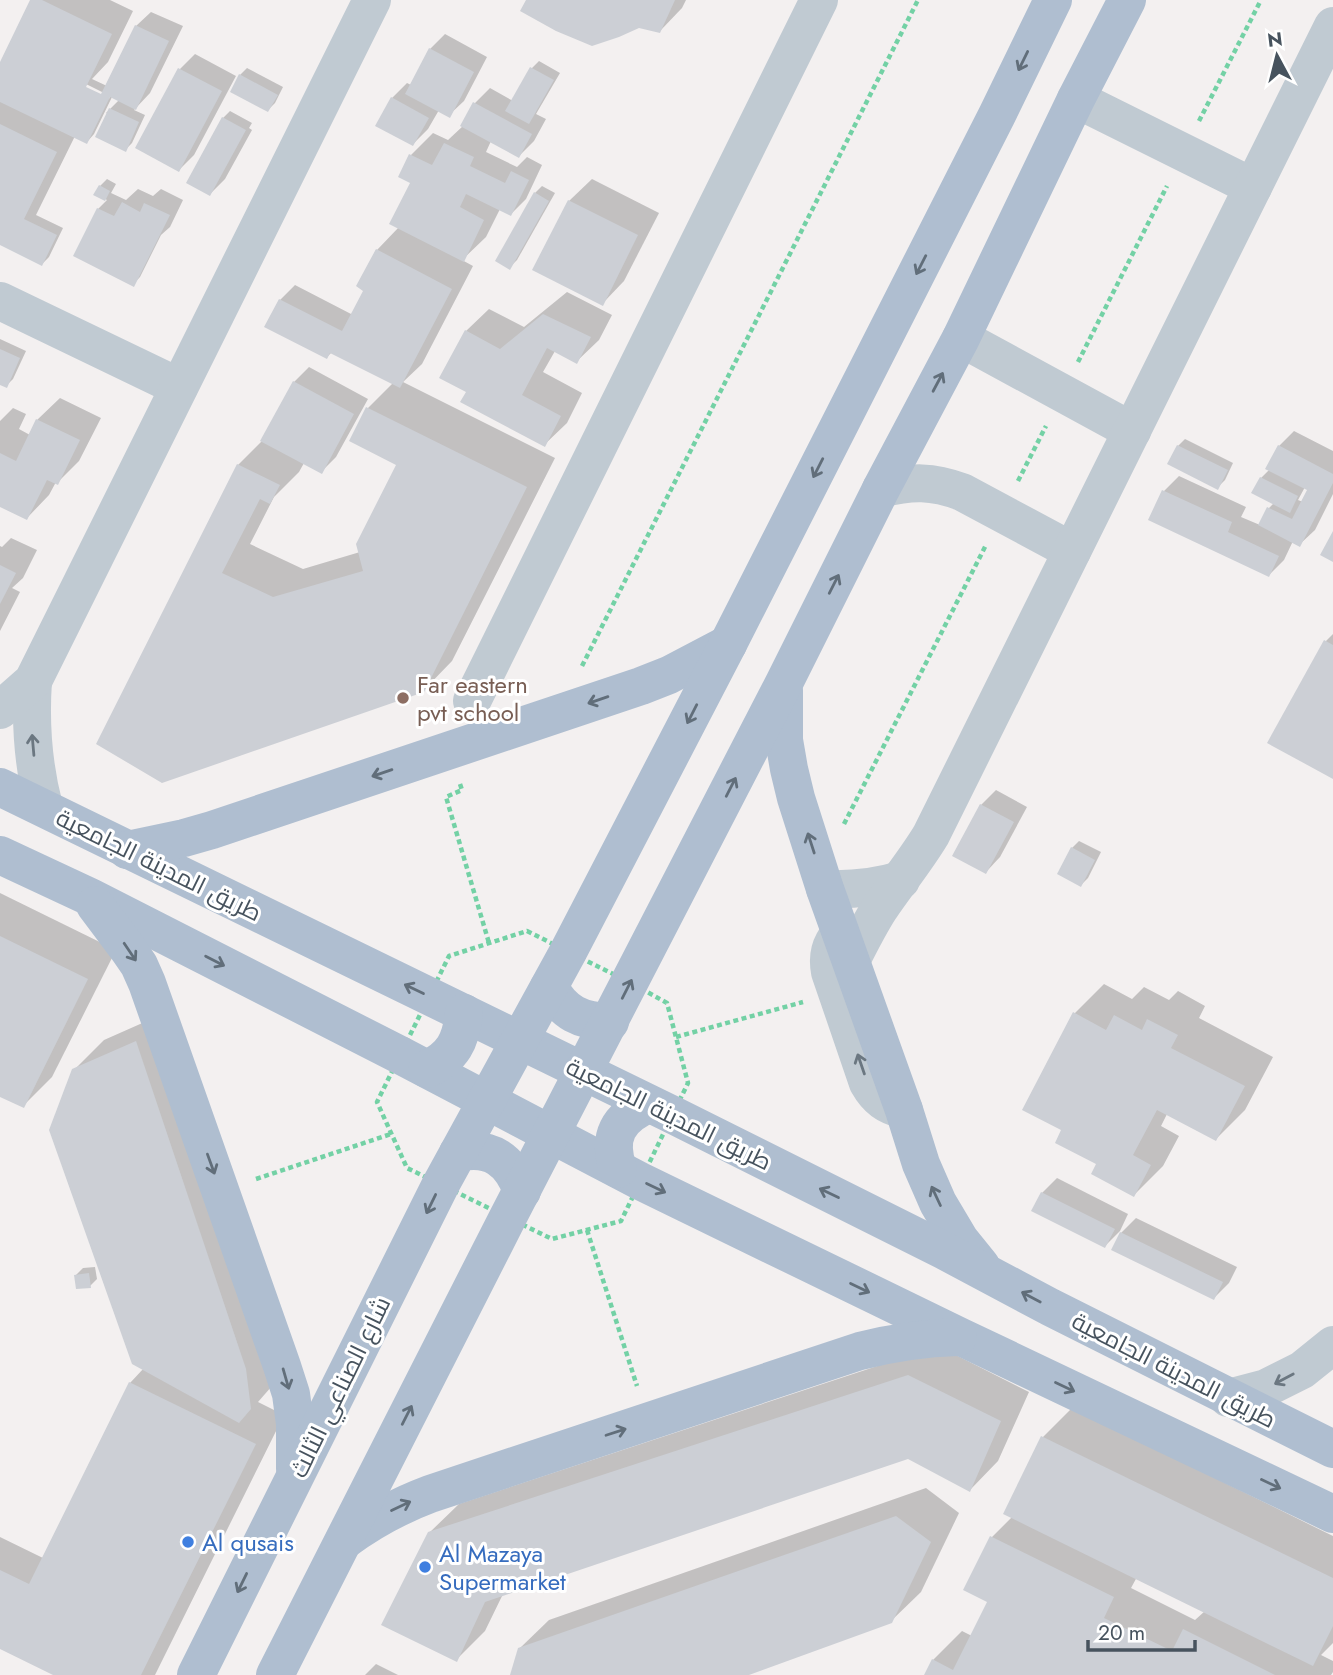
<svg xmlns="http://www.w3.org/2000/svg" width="1333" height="1675" font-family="Jost,Cairo,sans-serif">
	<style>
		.shadow { fill: #0003; fill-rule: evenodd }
		.building { fill: #cccfd5 }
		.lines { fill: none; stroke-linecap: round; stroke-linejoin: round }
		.path { stroke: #73d1a5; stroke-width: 4.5; stroke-dasharray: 5 3.5; stroke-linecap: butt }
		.minor { stroke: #c0cad2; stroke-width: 38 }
		.major { stroke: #afbed0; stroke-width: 38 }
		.oneway { stroke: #616e7a }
		.oneway2 { stroke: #6b7781 }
		.education-dot { fill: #8d6e63; stroke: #fff; stroke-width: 2.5 }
		.shop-dot { fill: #3f7fe0; stroke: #fff; stroke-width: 2.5 }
		.labels { text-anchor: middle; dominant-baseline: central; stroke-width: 6; stroke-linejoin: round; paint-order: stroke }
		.education-label { font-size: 24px; fill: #785e54; stroke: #fff; text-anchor: start }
		.street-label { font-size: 24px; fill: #47535e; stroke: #fff }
		.shop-label { font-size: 24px; fill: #366cbe; stroke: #fff; text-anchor: start }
	</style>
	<rect width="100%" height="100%" fill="#f3f0f0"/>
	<g class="shadow">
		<path d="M32,0H110L133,11L108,62L92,79L107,86L136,26L151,12L183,26L150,93L134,110L145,115L132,143L125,150L108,114L106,113L119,100L112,97L94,134L87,142L75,136L36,215L63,228L49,257L42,264L0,243V66ZM86,84L110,96L109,99L84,87Z"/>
		<polygon points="528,0 686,0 682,8 660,31"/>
		<polygon points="445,34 487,57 464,101 449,115 439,110 428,129 413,144 392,98 407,83 411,85 430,49"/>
		<polygon points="195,54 236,76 194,155 179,170 180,69"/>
		<polygon points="539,61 560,73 536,114 546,119 534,141 519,156 491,141 486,152 517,167 527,157 542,165 526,199 511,214 500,209 486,237 462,260 473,266 422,364 403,382 555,458 452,661 423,691 98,743 238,465 262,441 294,382 309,367 368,399 336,457 321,472 304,463 299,472 274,497 250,544 303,569 360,552 398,464 351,440 368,408 393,383 332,352 327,357 266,326 280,300 295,285 353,315 366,290 377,250 399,227 412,182 411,155 433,133 448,140 463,126 475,103 490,88 513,101 532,68"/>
		<polygon points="247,68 283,87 275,103 268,110 240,75"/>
		<polygon points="230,111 252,123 249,128 252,130 225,179 210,194 223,118"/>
		<polygon points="107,179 116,184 111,193 126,200 138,189 153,196 161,189 183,200 170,227 161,235 140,277 133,284 98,209 107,200 96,194 100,186"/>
		<polygon points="592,179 659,213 624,281 602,304 569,201"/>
		<polygon points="542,186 555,193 517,260 510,267 535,193"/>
		<polygon points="567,292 612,315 599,340 576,362 555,351 543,372 582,393 567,423 544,445 468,391 466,331 489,309 524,327"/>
		<polygon points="0,339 26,351 13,379 6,386 0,383"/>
		<polygon points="60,398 101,418 79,461 57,483 56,482 49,495 27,518 0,505 0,421 13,408 26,414 19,429 30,435 37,420"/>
		<path d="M1294,431L1333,451V494L1315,530L1300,544L1293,541L1284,560L1269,575L1150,519L1164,491L1179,476L1246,507L1241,517L1260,525L1269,508L1274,503L1261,478L1270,469L1279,446ZM1305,487L1310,490L1303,502L1298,500Z"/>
		<polygon points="1185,439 1233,463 1225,480 1218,487 1178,446"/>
		<polygon points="11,538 37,550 23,578 12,588 20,592 0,631 0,546 2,547"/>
		<polygon points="1333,634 1333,777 1326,641"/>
		<polygon points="996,790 1027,807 1000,857 986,872 981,805"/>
		<polygon points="1079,841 1101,852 1088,878 1081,885 1072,848"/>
		<polygon points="0,893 116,950 52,1077 23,1106 0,1095"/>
		<polygon points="1104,984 1132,999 1144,987 1169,1000 1178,991 1205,1006 1199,1018 1273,1057 1245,1110 1216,1139 1167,1114 1161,1126 1179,1136 1163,1166 1134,1195 1063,1130 1075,1013"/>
		<polygon points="165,1013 279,1378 258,1402 284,1415 155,1675 57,1675 0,1647 0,1537 43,1558 130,1383 144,1368 74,1070 104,1040"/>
		<polygon points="1057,1178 1128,1214 1120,1231 1105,1246 1042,1193"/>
		<polygon points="1136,1218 1237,1267 1229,1283 1214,1298 1121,1233"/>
		<polygon points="95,1267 97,1279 90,1286 76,1275 83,1268"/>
		<polygon points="938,1346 1029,1392 998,1461 970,1490 909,1457 503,1594 485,1631 456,1660 429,1533 459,1504"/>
		<path d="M1072,1408L1333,1536V1643L1321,1655L1333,1661V1672L1331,1675H926L933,1660L962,1631L972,1636L989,1601L966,1589L992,1537L1012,1517L1043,1437ZM1137,1577L1205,1611L1195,1620L1131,1588Z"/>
		<polygon points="926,1488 959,1513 921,1592 891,1621 744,1675 511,1675 519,1649 549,1620"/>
		<polygon points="376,1664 398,1675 365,1675"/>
	</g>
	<g class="building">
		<polygon points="30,0 42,0 112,34 86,87 101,94 135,25 169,41 136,110 110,97 87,144 0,102 0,62"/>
		<polygon points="526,0 675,0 660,33 639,28 619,37 592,46 556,31 520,11"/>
		<polygon points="429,48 474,72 450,118 405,94"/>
		<polygon points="530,67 554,80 529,124 505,111"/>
		<polygon points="178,68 222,91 179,172 135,148"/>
		<polygon points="239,74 278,95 268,112 230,92"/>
		<polygon points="391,97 429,118 413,146 375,126"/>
		<polygon points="473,102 532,134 519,158 460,126"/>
		<polygon points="109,108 139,122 126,152 95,137"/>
		<polygon points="222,117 246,130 210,196 186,183"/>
		<polygon points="0,124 57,152 24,219 57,235 42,266 0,245"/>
		<polygon points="444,143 474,157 470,166 505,183 511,171 529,180 511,216 466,194 460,207 484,220 464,262 389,224 410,183 398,177 409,154 432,165"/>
		<polygon points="99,185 110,191 105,201 93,195"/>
		<polygon points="534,192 549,201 510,270 495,261"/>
		<polygon points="568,200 638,235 603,306 532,270"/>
		<polygon points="122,202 140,212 144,203 170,215 134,287 73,256 97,208 114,216"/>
		<polygon points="376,249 452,289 400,388 330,353 327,359 264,327 279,299 342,331 363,291 356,286"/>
		<polygon points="543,314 591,337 577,364 547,348 522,395 561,416 545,447 460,402 466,392 439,378 465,330 500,349"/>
		<polygon points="0,349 20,358 7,388 0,385"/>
		<polygon points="293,381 354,414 322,474 260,441"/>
		<polygon points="366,407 527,487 424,692 162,783 96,744 237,464 280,485 270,504 260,499 222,573 273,597 363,571 356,544 396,465 349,441"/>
		<polygon points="36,419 80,440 58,485 47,480 27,520 0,507 0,453 16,461"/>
		<polygon points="1177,445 1228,470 1218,490 1167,464"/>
		<polygon points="1278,445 1333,474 1333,483 1300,547 1258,525 1267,507 1292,519 1307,490 1265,469"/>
		<polygon points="1260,477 1298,496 1290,513 1251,493"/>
		<polygon points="1162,490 1232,522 1228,532 1279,556 1269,577 1148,520"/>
		<polygon points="1333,531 1333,562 1320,555"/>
		<polygon points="0,565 16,573 0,604"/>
		<polygon points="1324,640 1333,645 1333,779 1267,743"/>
		<polygon points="980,804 1014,822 986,874 952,856"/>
		<polygon points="1071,847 1095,860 1081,887 1057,874"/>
		<polygon points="0,936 88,979 24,1108 0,1097"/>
		<polygon points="1073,1012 1106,1030 1114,1015 1142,1030 1147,1019 1178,1035 1171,1048 1245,1086 1216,1141 1157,1110 1133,1155 1151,1165 1134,1197 1091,1174 1096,1164 1055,1143 1061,1130 1022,1110"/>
		<polygon points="136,1041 246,1369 251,1409 239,1423 132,1364 49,1130 72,1069"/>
		<polygon points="1041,1192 1115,1229 1105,1248 1031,1211"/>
		<polygon points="1120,1232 1223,1282 1214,1300 1111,1250"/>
		<polygon points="89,1273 91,1288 76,1289 74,1275"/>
		<polygon points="908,1375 1001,1421 970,1492 908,1459 485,1602 457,1662 381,1625 428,1532"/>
		<polygon points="129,1382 256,1444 141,1675 53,1675 0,1649 0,1570 29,1584"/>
		<polygon points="1041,1436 1333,1578 1333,1626 1313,1666 1003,1514"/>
		<polygon points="896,1516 931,1542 892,1623 749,1675 510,1675 518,1648"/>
		<polygon points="990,1536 1114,1597 1104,1618 1172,1651 1183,1629 1275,1675 924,1675 932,1659 953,1670 987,1602 963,1590"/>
	</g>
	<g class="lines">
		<g class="path">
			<polyline points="1199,121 1261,0"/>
			<polyline points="1078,362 1167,186"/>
			<polyline points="1018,481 1046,426"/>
			<polyline points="582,666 918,0"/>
			<polyline points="460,784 462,790 446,797 489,943"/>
			<polyline points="844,824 986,545"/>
			<polygon points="527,931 631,983 667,1003 688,1083 621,1221 552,1239 407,1168 377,1102 449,956"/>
			<polyline points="676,1037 803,1002"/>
			<polyline points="256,1179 391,1134"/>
			<polyline points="587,1230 637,1386"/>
		</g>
		<g class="minor">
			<polyline points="1076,99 1253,187"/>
			<polyline points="0,301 179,387"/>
			<polyline points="961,338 1132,431"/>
			<path d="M881,489C912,481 932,481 962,492L1072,551"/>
			<path d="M33,681C30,725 33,765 44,807"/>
			<polyline points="472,701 819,0"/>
			<polyline points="0,710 33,681 372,0"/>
			<path d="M825,889C852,890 875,888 901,880"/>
			<path d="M840,933C830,945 827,956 830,972L868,1083C877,1099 887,1106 904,1110"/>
			<path d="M851,961C860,943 869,925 880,908C897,883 916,860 931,835L1333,26"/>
			<polyline points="1228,1398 1266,1388 1302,1370 1333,1345"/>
		</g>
		<g class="major">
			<polyline points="784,690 784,740 789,769 796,798 825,889 904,1110 921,1164 938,1203 960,1240 981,1266"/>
			<polyline points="0,787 673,1115 943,1250 1050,1307 1333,1449"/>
			<polyline points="127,850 184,838 212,830 641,686 669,675 728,644"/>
			<polyline points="0,855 90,897 400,1055 640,1181 961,1337 1333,1514"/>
			<polyline points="95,905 128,949 139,965 147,983 282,1366 291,1394 295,1424 295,1469"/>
			<path d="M549,987C564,1013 580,1021 610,1022"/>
			<path d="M427,1069C453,1057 461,1041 464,1013"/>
			<path d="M458,1153C491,1145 511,1161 522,1191"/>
			<path d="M618,1169C607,1137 618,1117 649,1104"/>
			<path d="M345,1540C372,1520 398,1506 430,1494L860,1351C895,1342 922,1338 958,1337"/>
			<polyline points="196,1675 441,1184 568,952 728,644 997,115 1053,0"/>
			<polyline points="275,1675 508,1217 784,683 881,489 961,338 1076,99 1127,0"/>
		</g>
	</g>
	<defs><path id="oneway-shaft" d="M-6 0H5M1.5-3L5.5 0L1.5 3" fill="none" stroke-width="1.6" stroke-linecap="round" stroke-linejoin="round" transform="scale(1.75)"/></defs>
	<g class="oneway">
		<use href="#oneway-shaft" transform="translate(1023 61) rotate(116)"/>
		<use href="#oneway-shaft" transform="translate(921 265) rotate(117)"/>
		<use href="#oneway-shaft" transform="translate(938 382) rotate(-62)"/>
		<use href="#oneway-shaft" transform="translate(818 468) rotate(117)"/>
		<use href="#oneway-shaft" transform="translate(834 584) rotate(-63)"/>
		<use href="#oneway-shaft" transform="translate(598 700) rotate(161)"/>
		<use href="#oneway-shaft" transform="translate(692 714) rotate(117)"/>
		<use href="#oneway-shaft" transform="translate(382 773) rotate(161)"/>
		<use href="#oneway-shaft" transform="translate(731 787) rotate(-63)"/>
		<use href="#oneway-shaft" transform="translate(811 843) rotate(-108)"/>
		<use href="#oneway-shaft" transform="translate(130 952) rotate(56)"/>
		<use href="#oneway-shaft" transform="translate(215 961) rotate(27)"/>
		<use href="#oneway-shaft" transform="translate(414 989) rotate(-154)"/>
		<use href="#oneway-shaft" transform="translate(627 989) rotate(-63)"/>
		<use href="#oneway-shaft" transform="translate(211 1164) rotate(70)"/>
		<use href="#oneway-shaft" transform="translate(656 1188) rotate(26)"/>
		<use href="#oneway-shaft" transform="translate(829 1193) rotate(-154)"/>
		<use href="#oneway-shaft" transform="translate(936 1196) rotate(-115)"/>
		<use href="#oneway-shaft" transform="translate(431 1204) rotate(116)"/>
		<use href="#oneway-shaft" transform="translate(860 1288) rotate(26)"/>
		<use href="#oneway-shaft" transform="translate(1031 1297) rotate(-152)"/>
		<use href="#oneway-shaft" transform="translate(286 1379) rotate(74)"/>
		<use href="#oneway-shaft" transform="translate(1065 1387) rotate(25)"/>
		<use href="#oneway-shaft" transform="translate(407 1415) rotate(-63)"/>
		<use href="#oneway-shaft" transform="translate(616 1432) rotate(-18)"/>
		<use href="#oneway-shaft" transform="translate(1271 1484) rotate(25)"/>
		<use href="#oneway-shaft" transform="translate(401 1506) rotate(-25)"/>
		<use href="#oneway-shaft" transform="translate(242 1583) rotate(116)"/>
	</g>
	<g class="oneway2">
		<use href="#oneway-shaft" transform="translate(33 745) rotate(-95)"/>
		<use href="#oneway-shaft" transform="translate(861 1064) rotate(-109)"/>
		<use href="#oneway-shaft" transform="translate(1284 1379) rotate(152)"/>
	</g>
	<circle class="education-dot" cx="403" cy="698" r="7"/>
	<g class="shop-dot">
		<circle cx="188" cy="1542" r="7"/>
		<circle cx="425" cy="1567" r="7"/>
	</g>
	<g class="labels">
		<g class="education-label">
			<text x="417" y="684">Far eastern<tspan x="417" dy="28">pvt school</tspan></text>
		</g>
		<g class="street-label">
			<text transform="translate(159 865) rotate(26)">طريق المدينة الجامعية</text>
			<text transform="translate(669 1114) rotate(26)">طريق المدينة الجامعية</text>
			<text transform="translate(1174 1370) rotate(27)">طريق المدينة الجامعية</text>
			<text transform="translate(340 1387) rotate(-64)">شارع الصناعي الثالث</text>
		</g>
		<g class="shop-label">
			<text x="202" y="1542">Al qusais</text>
			<text x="439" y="1553">Al Mazaya<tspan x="439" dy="28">Supermarket</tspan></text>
		</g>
	</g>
	<g transform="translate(1277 56) rotate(353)" stroke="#ffffff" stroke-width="5" paint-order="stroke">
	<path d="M0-5L12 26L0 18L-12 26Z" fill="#47535e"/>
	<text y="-10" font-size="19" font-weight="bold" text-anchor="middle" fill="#47535e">N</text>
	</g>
	<path d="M1088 1640v10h107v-10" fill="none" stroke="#47535e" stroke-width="3.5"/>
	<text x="1098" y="1640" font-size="21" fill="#47535e" stroke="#ffffff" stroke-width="5" paint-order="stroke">20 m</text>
</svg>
